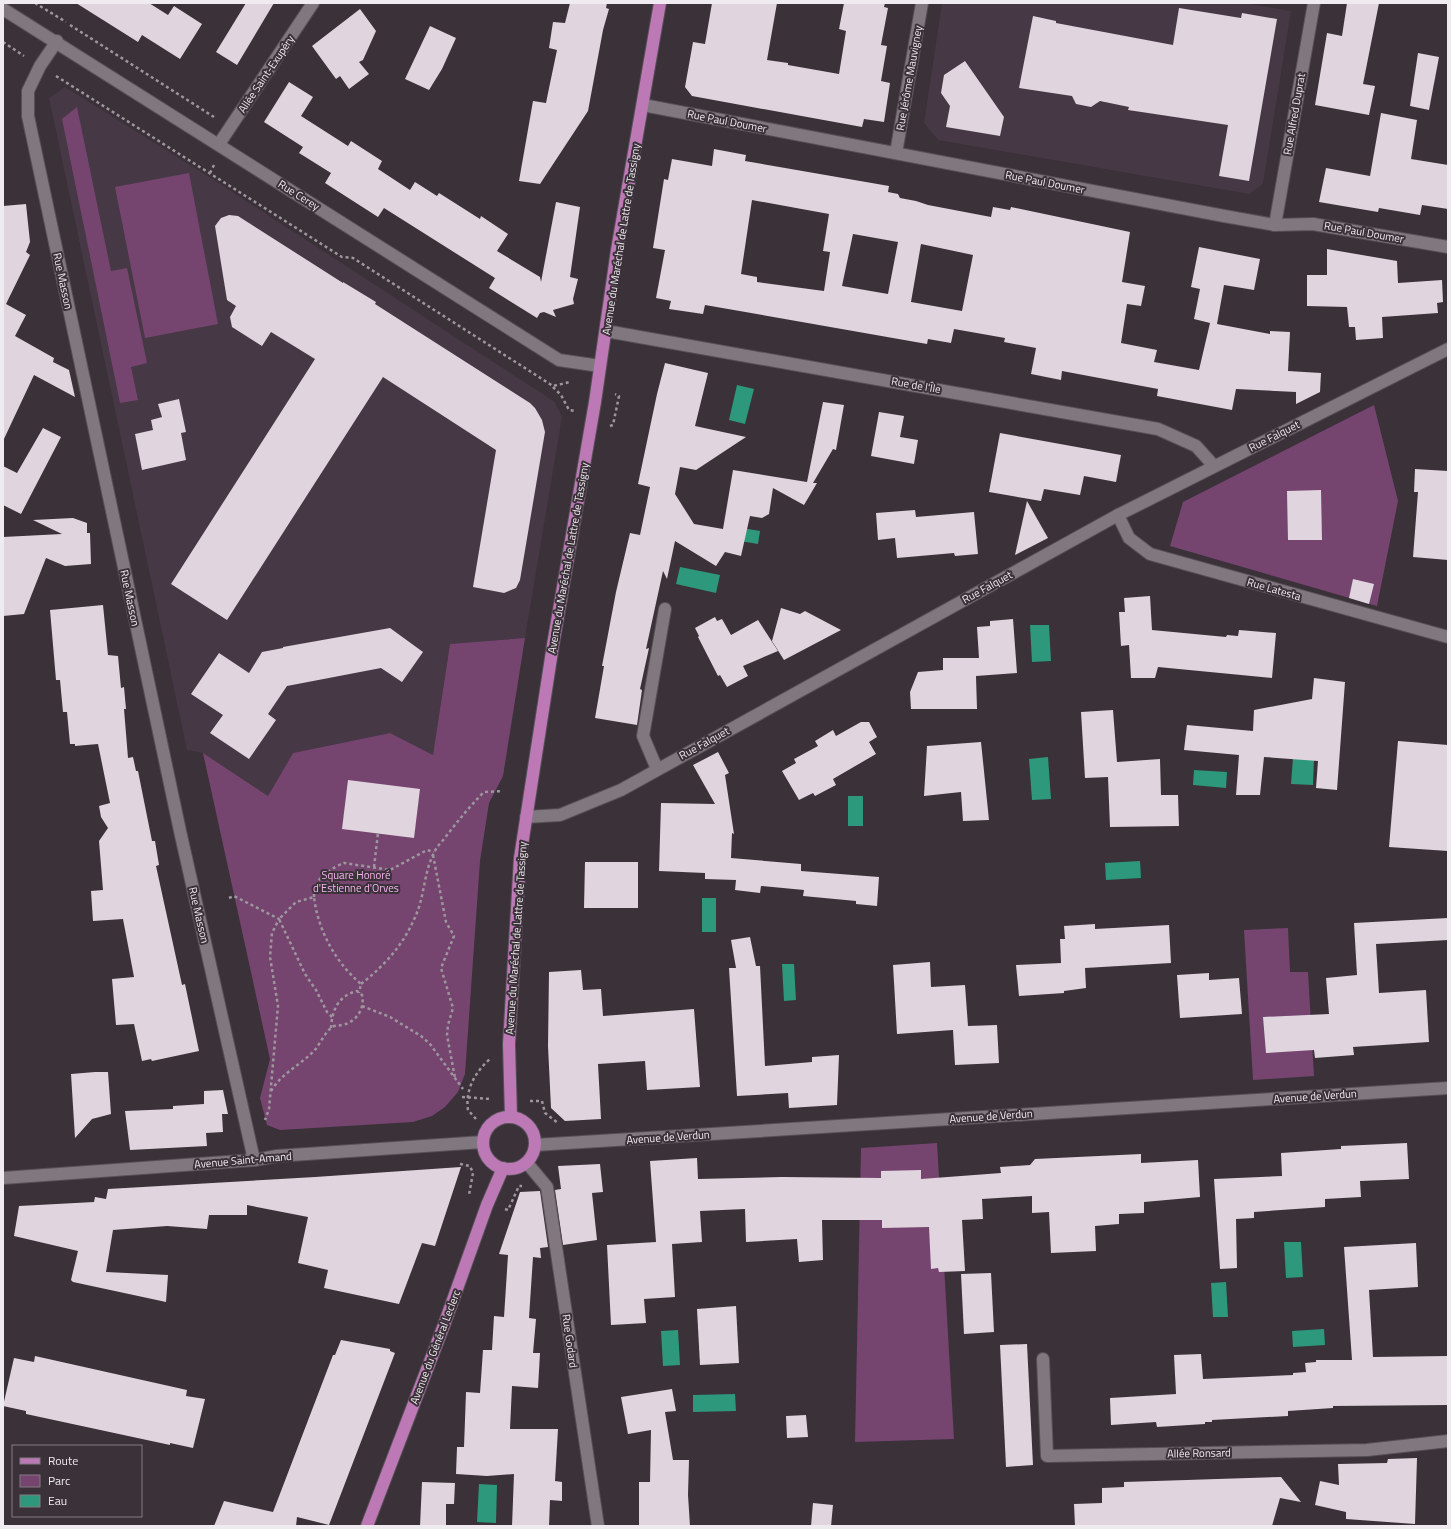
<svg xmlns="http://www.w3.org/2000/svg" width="1451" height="1529" font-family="'Titillium Web',sans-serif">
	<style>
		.built { fill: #463844 }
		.green { fill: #754570 }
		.water { fill: #2d987c }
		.building { fill: #e0d4de; fill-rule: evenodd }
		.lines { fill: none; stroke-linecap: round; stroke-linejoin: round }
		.minor-casing { stroke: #575056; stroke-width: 14 }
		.major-casing { stroke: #575056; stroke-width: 14 }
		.path { stroke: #9d969d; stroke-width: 2.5; stroke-dasharray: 3 3; stroke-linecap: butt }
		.minor { stroke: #81777f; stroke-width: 12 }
		.major { stroke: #bc79b6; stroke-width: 12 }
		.labels { text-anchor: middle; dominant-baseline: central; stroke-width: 4; stroke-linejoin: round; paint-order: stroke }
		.street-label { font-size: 11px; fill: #f0ebf0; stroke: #3a3139 }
		.park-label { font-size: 11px; fill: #f8b5f1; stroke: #3a3139 }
	</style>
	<rect width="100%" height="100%" fill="#3a3139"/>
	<g class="built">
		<polygon points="942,3 1243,3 1291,11 1263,184 1249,194 938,140 924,123"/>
		<polygon points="65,87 211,178 555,402 562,417 525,638 450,644 433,756 390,733 293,753 268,796 203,753 187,750 49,98"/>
	</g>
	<g class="green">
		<polygon points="77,107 111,271 127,268 147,363 131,367 138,400 120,403 62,119"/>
		<polygon points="189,173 218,324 145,338 115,187"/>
		<polygon points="1374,405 1398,501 1377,606 1170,546 1183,502"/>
		<polygon points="525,638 503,776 489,803 480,861 465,1074 458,1092 445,1107 432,1116 413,1122 280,1130 267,1125 260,1098 270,1059 203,753 268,796 293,753 390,733 433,755 450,644"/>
		<polygon points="1288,928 1290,972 1308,972 1314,1076 1253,1080 1244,930"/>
		<polygon points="937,1143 954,1439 855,1442 861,1148"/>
	</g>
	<g class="water">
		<polygon points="737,385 754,389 745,424 729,420"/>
		<polygon points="730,526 760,531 758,544 728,539"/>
		<polygon points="680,567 720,575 716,593 676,584"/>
		<polygon points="1030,625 1049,625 1051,661 1032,662"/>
		<polygon points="1048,757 1051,799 1032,800 1029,759"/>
		<polygon points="1293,758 1314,759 1313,785 1291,784"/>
		<polygon points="1194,770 1227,772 1226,788 1193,785"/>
		<rect x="848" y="796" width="15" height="30"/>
		<polygon points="1140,861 1141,878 1106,880 1105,863"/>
		<rect x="702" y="898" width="14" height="34"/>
		<polygon points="782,964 794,964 796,1000 784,1001"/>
		<polygon points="1284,1242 1301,1242 1303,1277 1286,1278"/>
		<polygon points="1226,1282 1228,1317 1213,1317 1211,1283"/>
		<polygon points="1324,1329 1325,1345 1293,1347 1292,1331"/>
		<polygon points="678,1330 680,1365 663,1366 661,1331"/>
		<polygon points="735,1394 736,1411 693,1412 693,1395"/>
		<polygon points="479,1484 497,1485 496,1523 477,1522"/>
	</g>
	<g class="building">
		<polygon points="76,3 149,3 168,15 174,6 202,24 180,59 142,35 138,42"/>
		<polygon points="246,3 274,3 237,65 216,52"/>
		<polygon points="570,3 607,3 606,8 609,9 603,30 588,111 540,184 519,181 533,101 546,103 548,93 557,50 549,48 553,22 565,23"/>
		<polygon points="712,3 777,3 767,60 788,63 788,65 839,74 846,31 839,29 844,3 885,3 884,7 888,8 881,45 887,46 881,81 890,83 884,122 864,119 862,127 692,96 685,87 693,42 705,44"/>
		<polygon points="1347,3 1379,3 1363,84 1375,86 1369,115 1315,105 1327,33 1342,36"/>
		<polygon points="1179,8 1241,18 1242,13 1277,19 1249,181 1219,176 1228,125 1128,110 1129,107 1100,101 1091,107 1076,104 1072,96 1019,88 1033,16 1056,21 1056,23 1173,45"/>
		<polygon points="360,9 376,31 363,60 359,62 369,74 349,89 340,76 336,79 312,46"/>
		<polygon points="430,26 456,38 442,69 429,90 405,79"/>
		<polygon points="1418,53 1439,57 1429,110 1410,106"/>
		<polygon points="965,61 1004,117 1000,136 946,127 950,106 941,93 944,75"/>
		<polygon points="289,82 313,97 301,116 348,146 351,141 382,161 378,169 410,190 415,182 437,196 439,193 480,219 481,216 508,234 497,251 540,277 541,282 556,202 580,207 570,277 578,279 573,299 574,304 553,310 556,317 544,312 540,313 537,318 489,288 495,278 384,208 378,217 325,183 331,173 299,153 303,147 264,122"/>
		<polygon points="1381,113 1417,120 1411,159 1448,165 1448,209 1422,205 1420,215 1379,208 1378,212 1319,202 1326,168 1370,176"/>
		<path d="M714,149L746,155L745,161L889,186L888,192L898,194L900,198L916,201L928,205L991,217L993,207L1010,210L1011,207L1130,232L1122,282L1145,286L1141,306L1127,304L1121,343L1157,350L1154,362L1199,370L1210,323L1194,319L1200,289L1191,287L1199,247L1260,259L1254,290L1224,285L1217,324L1270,334V331L1290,332L1288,371L1321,373L1320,392L1296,404V392L1236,389L1232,410L1157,396L1158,389L1062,371L1061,380L1031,374L1036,348L1004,342L1005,338L954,329L951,343L928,339L927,344L705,305L703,314L669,309L671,301L656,298L665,250L653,248L664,179L668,180L672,159L712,166ZM752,200L829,214L823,251L830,252L824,291L757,282V277L741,274ZM853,234L898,242L888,294L842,286ZM921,244L973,255L962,311L911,302Z"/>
		<polygon points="26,204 30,242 26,252 30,255 6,304 26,315 15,336 54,358 53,362 69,370 75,397 34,375 3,441 3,206"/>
		<polygon points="229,215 238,216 343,283 343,282 376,302 375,304 530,403 535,408 542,420 545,432 520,580 516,588 504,593 473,587 496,450 383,377 227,620 171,584 315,359 271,332 262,346 232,327 230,317 236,306 227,300 215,226 221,218"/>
		<polygon points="1327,249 1397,261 1398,283 1442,280 1443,302 1437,303 1438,313 1382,317 1383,338 1356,340 1355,327 1349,327 1347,307 1307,306 1307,275 1327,275"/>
		<polygon points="665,363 708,373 695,426 746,437 696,470 680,467 675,494 694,524 723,529 733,470 807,482 823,402 844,405 836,450 833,449 813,483 817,483 804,505 773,488 769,514 762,518 750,516 741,556 725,552 716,566 675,541 667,579 663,571 646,649 649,648 640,689 642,690 637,725 595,718 604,666 602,666 616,592 630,533 640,535 650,487 638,484 657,394"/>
		<polygon points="179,399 186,432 181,433 186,460 142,470 135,434 153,430 151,420 162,417 158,404"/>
		<polygon points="879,412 904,416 900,437 918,440 914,464 871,456"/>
		<polygon points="43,428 61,437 21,514 3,505 3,466 17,473"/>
		<polygon points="1000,433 1121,455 1116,482 1084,476 1080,495 1044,489 1041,501 989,492"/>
		<polygon points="1415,469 1448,471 1448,560 1413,557 1418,492 1414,492"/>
		<polygon points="1321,490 1322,540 1288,540 1287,491"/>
		<polygon points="1027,501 1048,538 1015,555"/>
		<polygon points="915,510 916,517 974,512 978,554 955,556 954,553 897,558 895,538 878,540 876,513"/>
		<polygon points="73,518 87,523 87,533 90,533 91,564 65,566 46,558 24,614 3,616 3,537 62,534 33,520"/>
		<polygon points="1353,579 1374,584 1369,604 1349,598"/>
		<polygon points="1150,596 1152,630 1226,637 1227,635 1238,636 1239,630 1276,633 1272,678 1158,667 1155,678 1131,678 1129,645 1121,646 1119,612 1125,612 1124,598"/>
		<polygon points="103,605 108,655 118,656 121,688 124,687 126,709 124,709 128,758 133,757 136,771 138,771 152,841 155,841 159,865 156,866 182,985 185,984 199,1051 152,1061 151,1059 142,1061 134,1024 116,1025 112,979 134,977 123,919 93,921 91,891 103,890 99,841 108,828 101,817 99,806 110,803 98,744 75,746 75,744 70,744 67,712 63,712 60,680 56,680 50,610"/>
		<polygon points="781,608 800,614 805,611 841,630 784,660 772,641"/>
		<polygon points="715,617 717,621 722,619 731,635 758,620 778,651 743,666 748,676 727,687 720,675 718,676 698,637 699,636 695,628"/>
		<polygon points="1013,619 1017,673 976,676 977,709 911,709 910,692 918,672 943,670 943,658 979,658 977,627 990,626 990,621"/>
		<polygon points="390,628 423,652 402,682 381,668 287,686 268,714 276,720 249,759 210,733 223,715 191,694 219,653 249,673 262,652 283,648 283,647"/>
		<polygon points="1314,678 1345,682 1337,790 1316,788 1318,761 1264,757 1260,795 1236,795 1239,755 1184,750 1187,725 1253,731 1254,710 1312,699"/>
		<polygon points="1113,710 1117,762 1160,759 1161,795 1178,795 1179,826 1110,827 1108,777 1085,778 1081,712"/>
		<polygon points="861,722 869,722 877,737 869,742 876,754 833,779 836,785 815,796 813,793 799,800 782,771 796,763 794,759 818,746 815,741 833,730 836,736"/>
		<polygon points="1398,741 1448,745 1448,851 1389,847"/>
		<polygon points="981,742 989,820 963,821 961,792 924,796 927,746"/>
		<polygon points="718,752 729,773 725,775 734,834 732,833 731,858 801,864 801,871 879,877 877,906 856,904 856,901 803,896 804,890 761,886 760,893 735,890 736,880 705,879 705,873 659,871 661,803 715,804 693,765"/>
		<polygon points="348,780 420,789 414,838 342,829"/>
		<polygon points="585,862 638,862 638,908 584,908"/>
		<polygon points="1448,918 1448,940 1376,944 1379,993 1426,990 1429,1042 1353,1047 1354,1055 1315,1058 1314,1050 1266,1053 1263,1017 1329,1014 1326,978 1357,975 1354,923"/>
		<polygon points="1095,924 1095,929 1169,925 1171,963 1085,968 1086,988 1064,991 1064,993 1019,996 1016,965 1061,963 1060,939 1065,939 1064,926"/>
		<polygon points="750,937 756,966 760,966 765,1066 812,1062 812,1057 839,1055 837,1105 789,1108 788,1093 737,1096 729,968 736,968 731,940"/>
		<polygon points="930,962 931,987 965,985 968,1026 997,1025 999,1063 955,1065 953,1030 897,1034 893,965"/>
		<polygon points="581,970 583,990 601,989 603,1016 694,1009 700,1087 647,1090 645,1061 598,1064 601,1119 565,1121 551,1108 548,1046 549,972"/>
		<polygon points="1209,973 1209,980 1239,978 1242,1014 1180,1018 1177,975"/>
		<polygon points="95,1072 108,1072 111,1114 92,1119 75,1138 71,1074"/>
		<polygon points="223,1090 228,1114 222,1114 223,1132 206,1133 207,1146 130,1150 125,1111 173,1109 173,1106 204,1104 204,1091"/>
		<polygon points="1407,1143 1409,1179 1360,1181 1361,1197 1325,1199 1325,1207 1254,1212 1254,1218 1236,1219 1237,1268 1220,1269 1214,1179 1282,1176 1281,1153 1341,1149 1341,1146"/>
		<polygon points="1141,1154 1141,1163 1198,1160 1200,1197 1144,1202 1144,1213 1119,1214 1119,1224 1095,1226 1096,1251 1051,1253 1049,1212 1032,1213 1032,1196 982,1199 983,1219 962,1220 965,1271 939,1272 938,1268 931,1269 929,1227 882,1228 882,1220 822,1220 823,1260 799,1262 797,1239 746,1242 745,1209 700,1211 702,1242 672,1244 675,1297 644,1299 646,1323 611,1325 607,1245 656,1242 650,1161 697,1158 698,1179 782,1177 881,1178 881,1171 921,1170 921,1179 1001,1173 1000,1167 1030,1165 1035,1159"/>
		<polygon points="600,1164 603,1192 592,1193 597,1240 563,1245 555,1190 561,1189 558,1166"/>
		<polygon points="461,1167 435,1246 422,1243 399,1304 324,1288 328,1270 298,1263 308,1217 247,1205 247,1215 209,1215 207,1229 167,1226 113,1230 106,1272 168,1275 166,1302 73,1282 71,1280 78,1251 14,1236 19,1206 94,1202 95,1197 106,1199 108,1189 315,1177"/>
		<polygon points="540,1191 548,1247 540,1248 541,1258 533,1257 529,1318 536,1319 533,1353 540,1353 538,1388 512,1386 510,1429 558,1429 555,1481 562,1482 562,1501 550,1500 549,1526 512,1526 514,1474 487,1476 456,1474 457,1447 464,1447 466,1392 480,1393 483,1350 492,1350 494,1316 504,1317 508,1255 499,1254 520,1192"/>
		<polygon points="1416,1243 1418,1287 1369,1290 1373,1357 1448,1356 1448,1405 1333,1406 1333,1408 1288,1411 1288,1416 1212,1420 1212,1422 1205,1422 1205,1424 1157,1427 1156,1422 1111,1425 1110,1398 1176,1394 1174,1355 1201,1354 1203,1379 1293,1375 1293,1373 1306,1372 1305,1363 1316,1362 1316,1360 1352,1360 1344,1247"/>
		<polygon points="991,1273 994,1332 964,1334 961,1274"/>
		<polygon points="736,1306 739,1363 700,1365 697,1309"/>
		<polygon points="341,1340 390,1349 390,1351 395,1353 329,1525 297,1517 296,1526 214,1526 224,1501 273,1512 333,1355 335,1355"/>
		<polygon points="1027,1344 1033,1465 1006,1467 1000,1345"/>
		<polygon points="35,1356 187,1390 186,1396 205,1399 193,1448 170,1443 170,1445 26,1414 26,1411 3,1406 14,1358 34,1362"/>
		<polygon points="672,1389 676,1411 665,1412 673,1460 689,1460 688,1495 690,1526 639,1526 639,1482 650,1482 651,1430 628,1434 621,1397"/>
		<polygon points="806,1415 808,1437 787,1438 786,1416"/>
		<polygon points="1417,1458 1415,1524 1346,1519 1346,1512 1315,1505 1320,1481 1339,1485 1338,1464 1387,1463 1388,1459"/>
		<polygon points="1281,1477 1301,1502 1280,1498 1272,1526 1075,1526 1074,1504 1102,1503 1102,1488 1124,1487 1124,1482"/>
		<polygon points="422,1482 455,1483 454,1504 446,1504 446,1526 420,1526"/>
		<polygon points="813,1503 833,1505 831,1526 811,1526"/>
	</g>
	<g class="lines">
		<g class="minor-casing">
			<g id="minor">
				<polyline points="3,9 559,360 600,366"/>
				<polyline points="57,41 40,66 28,91 28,116 180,831 254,1160"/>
				<polyline points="643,105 1224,216 1275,225 1313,224 1448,247"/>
				<polyline points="219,144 313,3"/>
				<polyline points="896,153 922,3"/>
				<polyline points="1275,225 1314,3"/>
				<polyline points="606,331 1158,429 1196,446 1214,466"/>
				<polyline points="1118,515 1129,538 1150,554 1448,637"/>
				<polyline points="657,769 643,736 665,609"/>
				<polyline points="526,817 560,815 621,790 1118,515 1448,349"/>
				<polyline points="535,1145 1448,1088"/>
				<polyline points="527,1163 547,1187 598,1526"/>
				<polyline points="3,1178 254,1160 277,1156 483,1142"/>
				<polyline points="1043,1359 1047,1456 1367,1450 1448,1441"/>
			</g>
		</g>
		<g class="major-casing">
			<g id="major">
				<polyline points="511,1117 509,1044 520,858 553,645 595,402 617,250 660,3"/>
				<circle cx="509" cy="1143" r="26"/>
				<polyline points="367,1526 444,1325 487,1205 503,1168"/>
			</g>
		</g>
		<g class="path">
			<polyline points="35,3 66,22"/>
			<polyline points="70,25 214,117"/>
			<polyline points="3,42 24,56"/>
			<polyline points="56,76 342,257 353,258 553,386 570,382"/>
			<polyline points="210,173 214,165"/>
			<polyline points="553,387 561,395 569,410 575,411"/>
			<polyline points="610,426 613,425 619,396 615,394"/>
			<polyline points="433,855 446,922 454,936 441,968 453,1008 448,1025 447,1035 455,1078"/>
			<polyline points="374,867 378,833"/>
			<path d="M314,897C314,894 314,890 315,887C318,877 335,866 344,863L390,870L427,850L434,852"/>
			<polyline points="229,898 234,896 279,919 272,933 270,957 278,1006 269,1109 265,1120"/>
			<path d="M361,984C388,963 408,939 419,907C425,888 425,869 435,851C437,846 441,843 444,839C457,822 469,807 484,792L503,791"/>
			<polyline points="362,1006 390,1017 421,1036 430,1044 463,1089"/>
			<path d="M332,1017L327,1012L316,990L305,974L279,919L296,902L314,897C318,930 335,962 361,984L359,993"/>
			<path d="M271,1091C281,1074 300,1065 314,1051C320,1044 324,1034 331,1028C334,1025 338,1026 342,1025C357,1022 365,1008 362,995L357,991C338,996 332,1010 331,1028"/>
			<polyline points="462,1097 491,1099"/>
			<polyline points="530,1101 542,1101 545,1113 558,1123"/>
			<path d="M476,1119L468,1110C465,1090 475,1072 490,1059"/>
			<polyline points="460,1164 470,1166 473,1173 469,1195"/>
			<polyline points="505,1209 508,1210 519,1186 522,1186"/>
		</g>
		<use href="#minor" class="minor"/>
		<use href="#major" class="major"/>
	</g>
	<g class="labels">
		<g class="street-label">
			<text transform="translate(266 74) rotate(-56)">Allée Saint-Exupéry</text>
			<text transform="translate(909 78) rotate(-80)">Rue Jérôme Mauvigney</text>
			<text transform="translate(1294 114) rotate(-80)">Rue Alfred Duprat</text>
			<text transform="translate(727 121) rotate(11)">Rue Paul Doumer</text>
			<text transform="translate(1045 182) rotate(11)">Rue Paul Doumer</text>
			<text transform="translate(299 195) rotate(32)">Rue Cerey</text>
			<text transform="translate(1364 232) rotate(10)">Rue Paul Doumer</text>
			<text transform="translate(621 239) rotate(-81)">Avenue du Maréchal de Lattre de Tassigny</text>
			<text transform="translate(63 281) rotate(78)">Rue Masson</text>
			<text transform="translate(916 385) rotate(10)">Rue de l'Île</text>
			<text transform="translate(1274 436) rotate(-27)">Rue Falquet</text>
			<text transform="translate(568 558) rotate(-80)">Avenue du Maréchal de Lattre de Tassigny</text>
			<text transform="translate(987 587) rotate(-29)">Rue Falquet</text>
			<text transform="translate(1274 589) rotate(16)">Rue Latesta</text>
			<text transform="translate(130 598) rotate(78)">Rue Masson</text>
			<text transform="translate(704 743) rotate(-29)">Rue Falquet</text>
			<text transform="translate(199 915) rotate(77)">Rue Masson</text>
			<text transform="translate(516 938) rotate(-86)">Avenue du Maréchal de Lattre de Tassigny</text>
			<text transform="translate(1315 1096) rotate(-4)">Avenue de Verdun</text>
			<text transform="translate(991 1116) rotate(-4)">Avenue de Verdun</text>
			<text transform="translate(668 1137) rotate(-4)">Avenue de Verdun</text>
			<text transform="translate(243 1160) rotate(-5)">Avenue Saint-Amand</text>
			<text transform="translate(570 1341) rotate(82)">Rue Godard</text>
			<text transform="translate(435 1347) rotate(-69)">Avenue du Général Leclerc</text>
			<text transform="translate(1199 1453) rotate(-1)">Allée Ronsard</text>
		</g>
		<g class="park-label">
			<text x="356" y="875">Square Honoré<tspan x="356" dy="13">d'Estienne d'Orves</tspan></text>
		</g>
	</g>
	<rect width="1451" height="1529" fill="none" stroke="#f0ebf0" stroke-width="8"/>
	<rect x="12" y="1445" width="130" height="72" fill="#3a3139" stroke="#837b82"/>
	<rect x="20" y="1458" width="20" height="6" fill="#bc79b6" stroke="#837b82"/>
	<text x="48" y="1465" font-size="12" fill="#f0ebf0">Route</text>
	<rect x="20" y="1475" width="20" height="12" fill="#754570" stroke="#837b82"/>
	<text x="48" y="1485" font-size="12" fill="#f0ebf0">Parc</text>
	<rect x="20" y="1495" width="20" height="12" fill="#2d987c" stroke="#837b82"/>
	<text x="48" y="1505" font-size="12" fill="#f0ebf0">Eau</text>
</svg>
